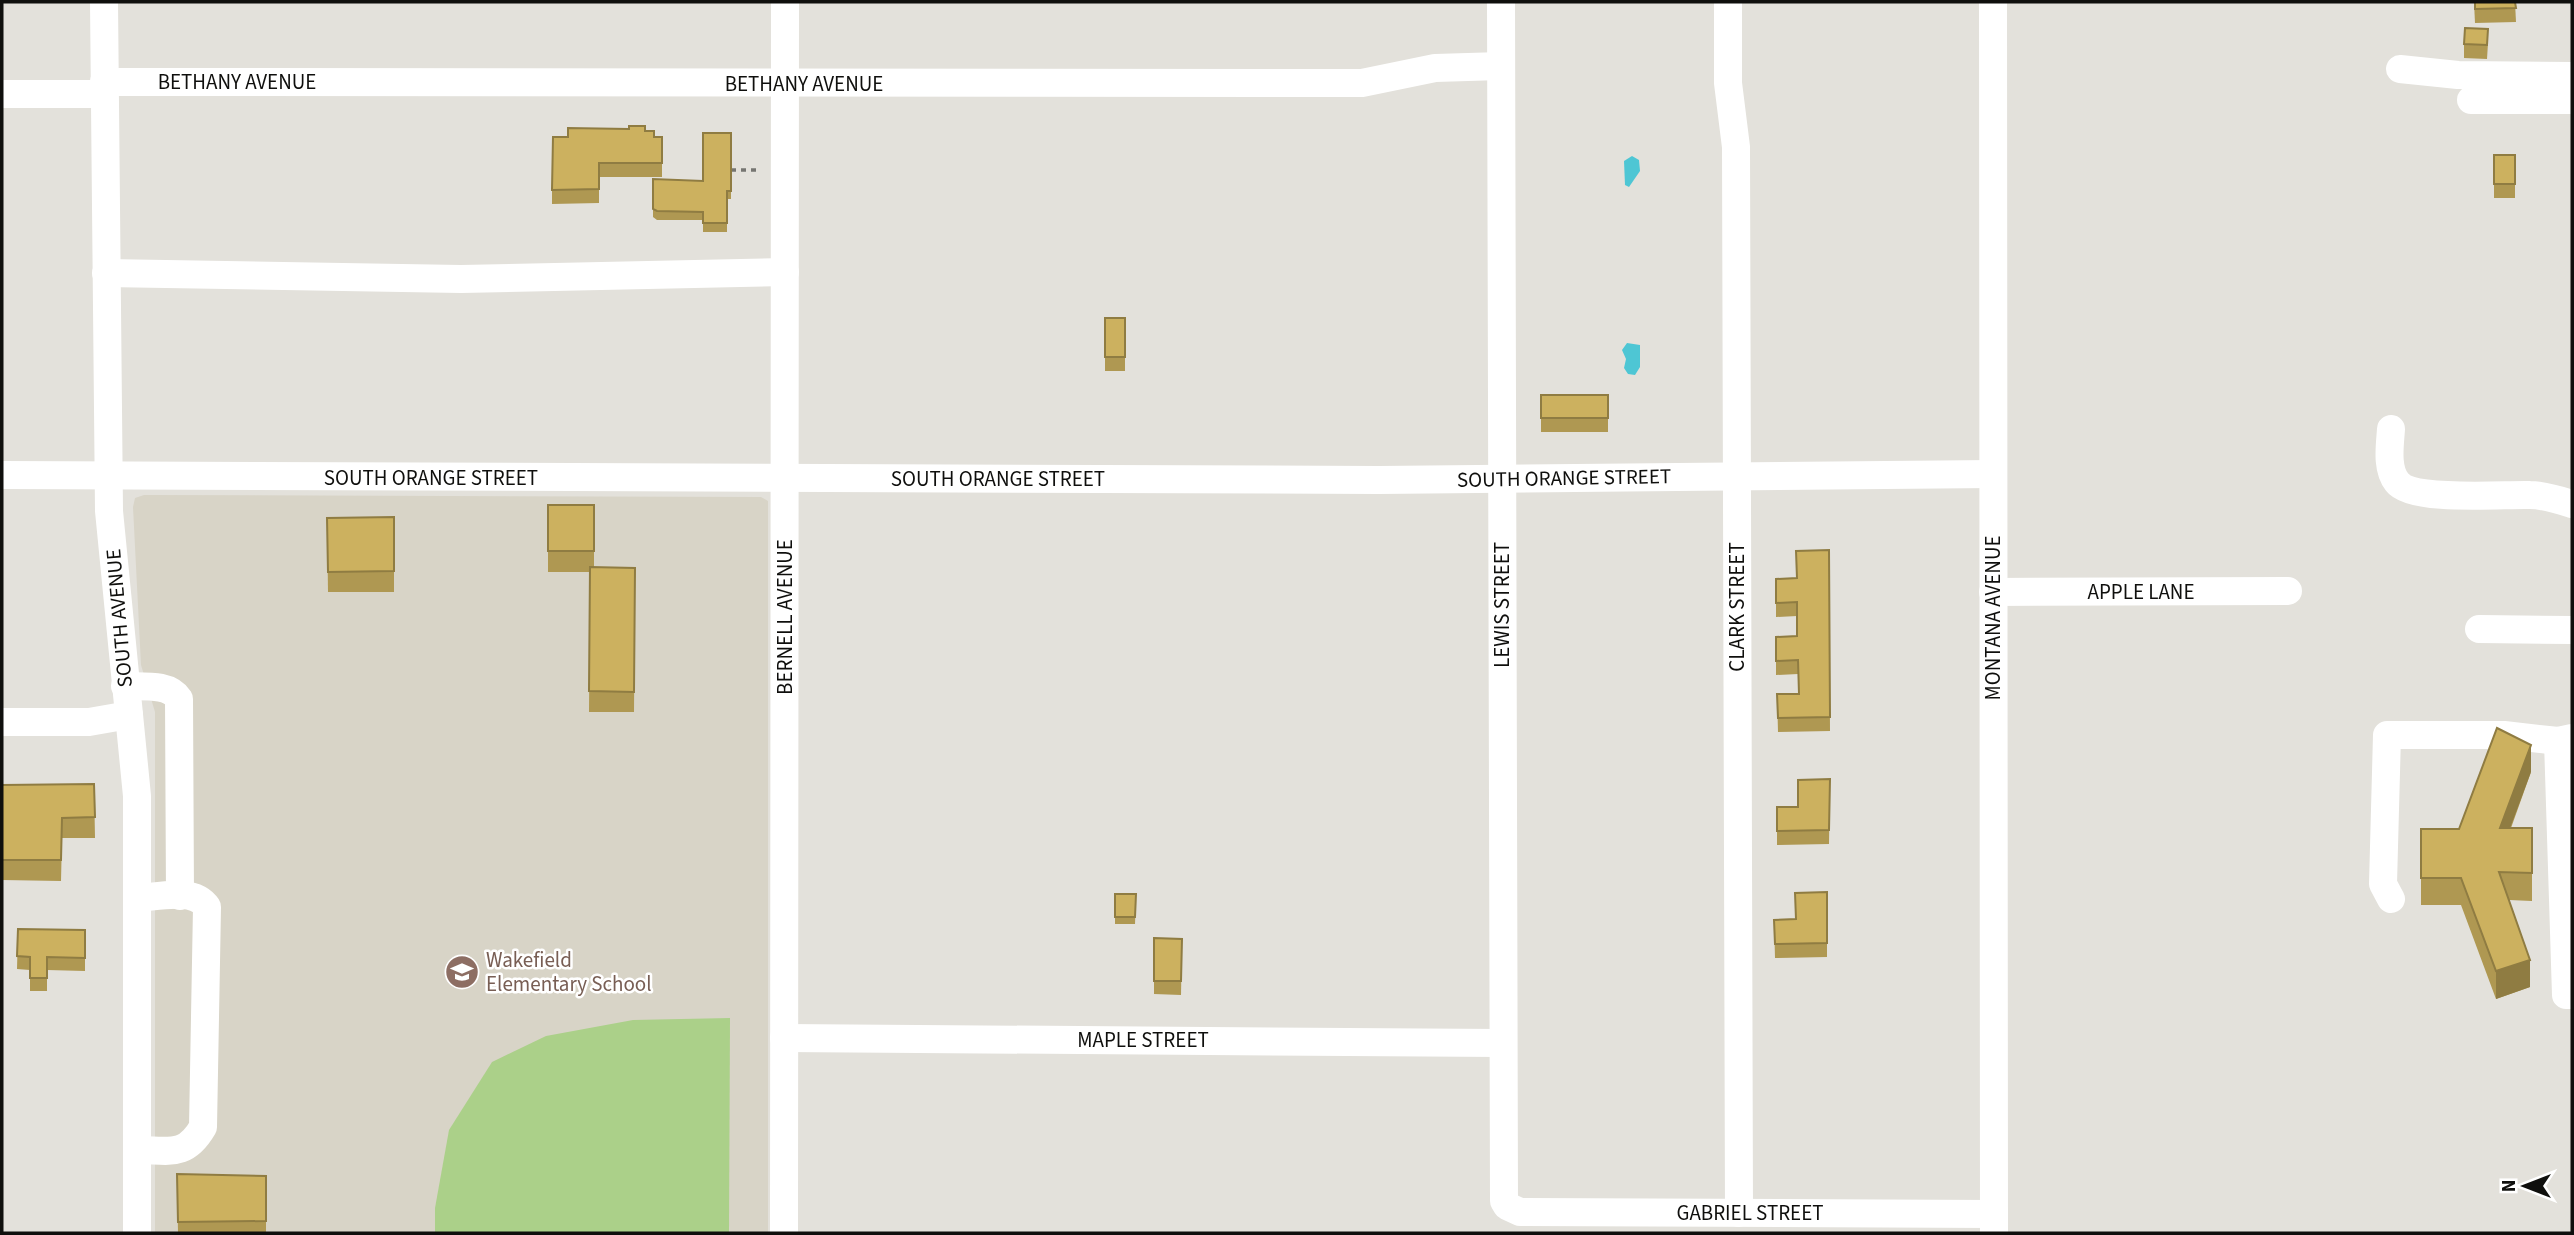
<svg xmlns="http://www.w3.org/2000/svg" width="2574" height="1235" font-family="'Source Sans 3',sans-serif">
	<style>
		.built { fill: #d8d4c7 }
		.green { fill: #abd089 }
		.water { fill: #4ec6d4 }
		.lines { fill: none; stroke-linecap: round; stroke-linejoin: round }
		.path { stroke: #767571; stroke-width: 3.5; stroke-dasharray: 5 5; stroke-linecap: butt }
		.minor { stroke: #fff; stroke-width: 28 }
		.wall { fill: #af9852 }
		.shaded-wall { fill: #8f7c42 }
		.building { fill: #ccb15f; stroke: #8f7c42; stroke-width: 2 }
		.labels { text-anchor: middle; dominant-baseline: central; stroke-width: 5; stroke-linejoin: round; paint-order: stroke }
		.street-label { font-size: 21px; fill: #0f0f0d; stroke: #fff }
		.education-label { font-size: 21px; fill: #785e54; stroke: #fff; text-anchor: start }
	</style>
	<rect width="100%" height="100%" fill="#e3e1db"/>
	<polygon class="built" points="144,495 761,497 768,501 768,1233 155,1233 155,712 141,665 133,507 135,498"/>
	<polygon class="green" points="730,1018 729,1233 435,1233 435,1208 449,1130 492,1062 546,1036 633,1020"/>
	<g class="water">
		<polygon points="1632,156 1639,160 1640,171 1629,187 1625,185 1624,161"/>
		<polygon points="1627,343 1640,345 1640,367 1635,375 1628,374 1624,368 1626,359 1622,350"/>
	</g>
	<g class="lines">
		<polyline class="path" points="731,170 760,170"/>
		<g class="minor">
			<polyline points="104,2 109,511 137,796 137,1233"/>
			<polyline points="1501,2 1504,1201 1507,1206 1520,1212 1994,1214"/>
			<polyline points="1728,2 1728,83 1736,147 1739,1213"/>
			<polyline points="1993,2 1994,1233"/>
			<polyline points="2400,69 2458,75 2572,76"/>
			<polyline points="104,82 1362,83 1435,68 1501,66"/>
			<polyline points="2,94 104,94"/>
			<polyline points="2471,100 2572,100"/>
			<polyline points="106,273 461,279 785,272"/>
			<path d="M2391,429C2390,445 2386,468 2397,482C2412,502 2504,494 2530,495C2544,495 2559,500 2572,504"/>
			<polyline points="2,475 1379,480 1993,474"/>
			<polyline points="1993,592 2288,591"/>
			<polyline points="2479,629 2572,630"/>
			<path d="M125,686C142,687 169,683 179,699L180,896"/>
			<polyline points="2,722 89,722 129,715"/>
			<polyline points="2572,738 2558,741 2566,995 2572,995"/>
			<path d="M137,898C157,897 194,887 207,907L203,1127C185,1158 169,1150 137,1150"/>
			<polyline points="2391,899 2383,884 2387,735 2504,735 2558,741"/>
			<polyline points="784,1038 1502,1043"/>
			<polyline points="784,1233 785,2"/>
		</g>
	</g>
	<g class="wall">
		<polygon points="2474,2 2515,2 2516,22 2475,23"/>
		<polygon points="2488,43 2487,59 2464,58 2464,44"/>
		<polygon points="645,131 654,137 662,137 662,177 599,177 599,203 552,204 552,190 568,137"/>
		<polygon points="731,133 731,199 727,199 727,232 703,232 703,220 657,220 653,217 653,179 703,181"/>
		<rect x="2494" y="155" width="21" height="43"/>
		<rect x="1105" y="318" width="20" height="53"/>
		<rect x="1541" y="395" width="67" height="37"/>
		<polygon points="548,505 594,505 594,567 635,568 634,712 589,712 590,572 548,572"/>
		<polygon points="327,518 394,571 394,592 328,592"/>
		<polygon points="1829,550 1830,731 1778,732 1777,694 1799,694 1798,674 1776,675 1776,637 1797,636 1797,616 1776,617 1776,579 1797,578"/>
		<polygon points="2531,772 2511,828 2532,828 2532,901 2509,900 2530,987 2496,999 2461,905 2421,905 2421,829 2459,829"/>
		<polygon points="1830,779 1829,844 1777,845 1777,807 1798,807"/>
		<polygon points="94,784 95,838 62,838 61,881 2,880 2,785"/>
		<polygon points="1827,892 1827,957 1775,958 1774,920 1795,919"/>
		<polygon points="1115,894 1136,894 1135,924 1115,924"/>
		<polygon points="18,929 85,930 85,971 47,970 47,991 30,991 30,970 17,969"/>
		<polygon points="1154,938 1182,939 1181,995 1154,994"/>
		<polygon points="177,1174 266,1176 266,1233 178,1233"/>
	</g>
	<g class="shaded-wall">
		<polygon points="2531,745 2531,772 2500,855 2500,828"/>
		<polygon points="2530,960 2530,987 2496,999 2496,971"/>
	</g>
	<g class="building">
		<polygon points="2475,2 2515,2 2516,8 2475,9"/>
		<polygon points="2465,28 2488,29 2487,45 2464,44"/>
		<polygon points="629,126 645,126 645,131 654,131 654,137 662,137 662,163 599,163 599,189 552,190 553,137 568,137 568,128 629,129"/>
		<polygon points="703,133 731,133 731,191 727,191 727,223 703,223 703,212 657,211 653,209 653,179 703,181"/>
		<rect x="2494" y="155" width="21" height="29"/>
		<rect x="1105" y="318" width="20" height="39"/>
		<rect x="1541" y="395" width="67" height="23"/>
		<rect x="548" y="505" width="46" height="46"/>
		<polygon points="394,517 394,571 328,572 327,518"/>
		<polygon points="1829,550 1830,717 1778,718 1777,694 1799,694 1798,660 1776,661 1776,637 1797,636 1797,602 1776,603 1776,579 1797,578 1796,551"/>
		<polygon points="590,567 635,568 634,692 589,691"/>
		<polygon points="2497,728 2531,745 2500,828 2532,828 2532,873 2499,872 2530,960 2496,971 2461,878 2421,878 2421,829 2459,829"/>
		<polygon points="1830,779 1829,830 1777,831 1777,807 1798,807 1798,780"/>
		<polygon points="94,784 95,817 62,818 61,860 2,860 2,785"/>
		<polygon points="1827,892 1827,943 1775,944 1774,920 1796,919 1795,893"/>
		<polygon points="1115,894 1136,894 1135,917 1115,917"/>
		<polygon points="18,929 85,930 85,958 47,957 47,978 30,978 30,957 17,956"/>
		<polygon points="1154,938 1182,939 1181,981 1154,981"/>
		<polygon points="177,1174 266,1176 266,1221 178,1222"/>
	</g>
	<defs>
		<g id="school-disc" transform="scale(1.75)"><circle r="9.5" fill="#8d6e63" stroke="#fff"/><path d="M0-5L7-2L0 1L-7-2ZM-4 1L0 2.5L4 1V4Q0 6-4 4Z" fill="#fff"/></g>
	</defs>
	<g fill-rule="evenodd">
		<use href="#school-disc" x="462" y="972"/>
	</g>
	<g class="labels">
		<g class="street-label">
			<text x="237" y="82">BETHANY AVENUE</text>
			<text x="804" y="84">BETHANY AVENUE</text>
			<text x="431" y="478">SOUTH ORANGE STREET</text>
			<text transform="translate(1564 478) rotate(-1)">SOUTH ORANGE STREET</text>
			<text x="998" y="479">SOUTH ORANGE STREET</text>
			<text x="2141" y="592">APPLE LANE</text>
			<text transform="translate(1502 605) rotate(-90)">LEWIS STREET</text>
			<text transform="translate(1737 607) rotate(-90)">CLARK STREET</text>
			<text transform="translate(785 617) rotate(-90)">BERNELL AVENUE</text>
			<text transform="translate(119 618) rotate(-95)">SOUTH AVENUE</text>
			<text transform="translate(1993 618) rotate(-90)">MONTANA AVENUE</text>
			<text x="1143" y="1040">MAPLE STREET</text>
			<text x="1750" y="1213">GABRIEL STREET</text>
		</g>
		<g class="education-label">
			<text x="486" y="960">Wakefield<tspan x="486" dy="24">Elementary School</tspan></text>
		</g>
	</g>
	<rect width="2574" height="1235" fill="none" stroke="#0f0f0d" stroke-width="7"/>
	<g transform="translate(2525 1186) rotate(270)" stroke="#ffffff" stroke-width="5" paint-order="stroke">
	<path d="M0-5L12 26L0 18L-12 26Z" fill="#0f0f0d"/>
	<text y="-10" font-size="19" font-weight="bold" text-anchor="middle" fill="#0f0f0d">N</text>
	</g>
</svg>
